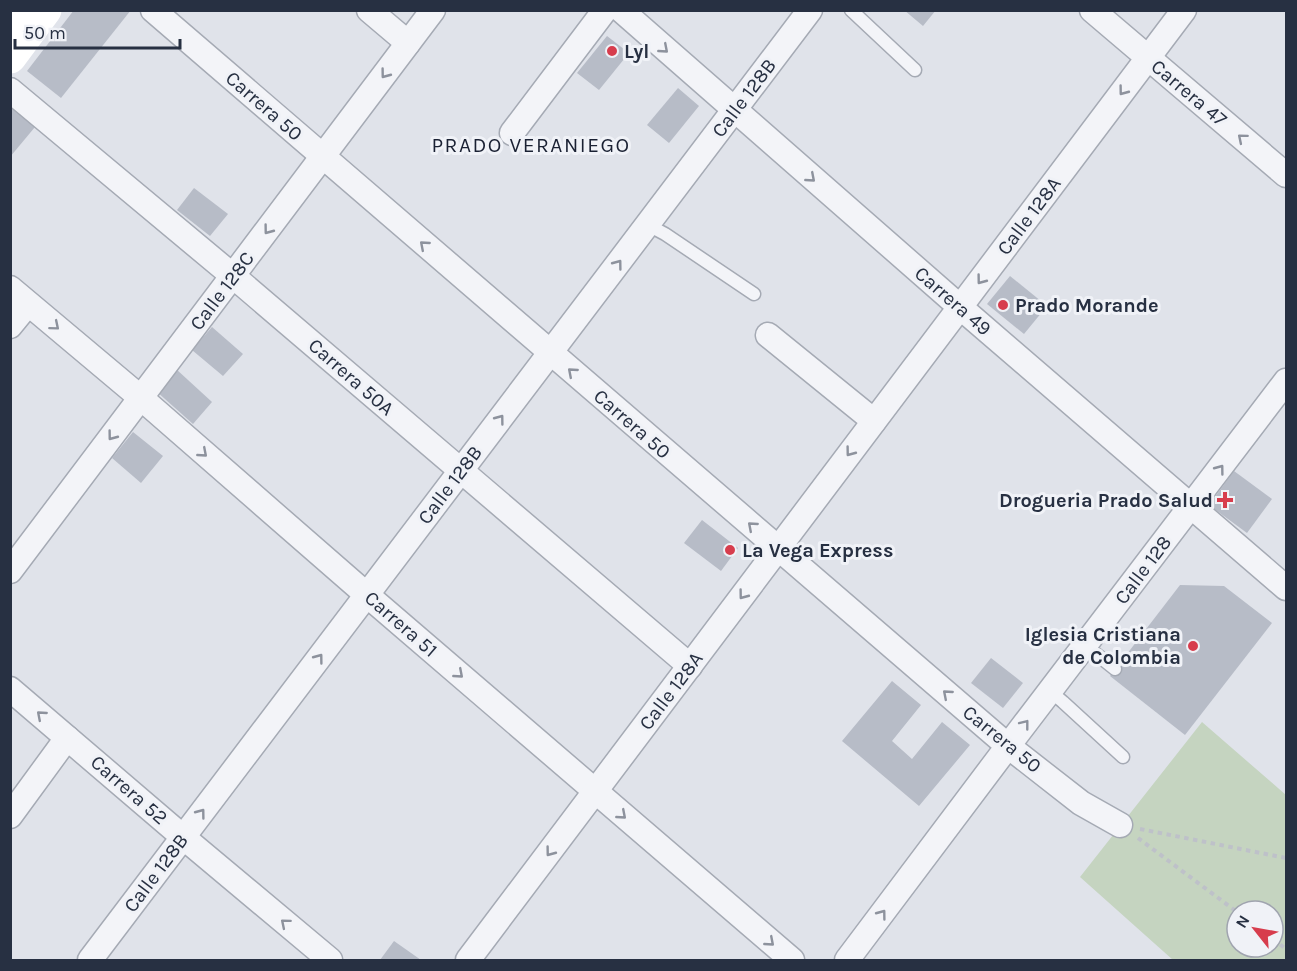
<svg xmlns="http://www.w3.org/2000/svg" width="1297" height="971" font-family="Karla,sans-serif">
	<style>
		.green { fill: #c5d4c0; fill-rule: evenodd }
		.building { fill: #b7bcc7 }
		.lines { fill: none; stroke-linecap: round; stroke-linejoin: round }
		.service-casing { stroke: #a5aab4; stroke-width: 15 }
		.minor-casing { stroke: #a5aab4; stroke-width: 27 }
		.path { stroke: #bec1c9; stroke-width: 4; stroke-dasharray: 4.5 4.5; stroke-linecap: butt }
		.service { stroke: #f3f4f8; stroke-width: 12 }
		.minor { stroke: #f3f4f8; stroke-width: 24 }
		.secondary { stroke: #fff; stroke-width: 33 }
		.oneway { stroke: #8d929d }
		.poi-dot { fill: #d73d4d; stroke: #f0f2f7; stroke-width: 2 }
		.labels { text-anchor: middle; dominant-baseline: central; stroke-width: 6; stroke-linejoin: round; paint-order: stroke }
		.poi-label { font-size: 20px; font-weight: bold; fill: #273042; stroke: #f0f2f7; text-anchor: start }
		.street-label { font-size: 20px; fill: #273042; stroke: #f0f2f7 }
		.neighbourhood-label { font-size: 21px; letter-spacing: 1.5px; fill: #1a2133; stroke: #f0f2f7 }
	</style>
	<rect width="100%" height="100%" fill="#e0e3ea"/>
	<path class="green" d="M1202,722L1286,795V960H1173L1080,877ZM1237,911H1273V947H1237Z"/>
	<g class="building">
		<polygon points="74,10 131,10 61,98 27,71"/>
		<polygon points="904,10 936,10 923,26"/>
		<polygon points="607,36 629,53 599,90 577,73"/>
		<polygon points="678,88 699,106 669,143 647,125"/>
		<polygon points="10,107 35,127 10,157"/>
		<polygon points="194,188 228,214 210,236 177,210"/>
		<polygon points="1010,276 1047,306 1024,334 987,304"/>
		<polygon points="212,327 243,354 223,376 192,350"/>
		<polygon points="176,369 212,402 193,424 156,391"/>
		<polygon points="133,432 163,456 141,483 112,458"/>
		<polygon points="1234,471 1272,499 1247,533 1209,505"/>
		<polygon points="702,520 738,548 721,571 684,543"/>
		<polygon points="1180,585 1224,586 1272,623 1185,735 1110,676"/>
		<polygon points="991,658 1023,683 1003,708 971,683"/>
		<polygon points="892,681 921,705 892,741 912,759 942,722 970,745 919,806 842,741"/>
		<polygon points="394,941 421,960 380,960"/>
	</g>
	<g class="lines">
		<g class="service-casing">
			<g id="service">
				<polyline points="851,10 915,70"/>
				<polyline points="648,225 665,234 754,294"/>
				<polyline points="1085,645 1115,669"/>
				<polyline points="1050,691 1063,702 1123,757"/>
			</g>
		</g>
		<g class="minor-casing">
			<g id="minor">
				<polyline points="153,10 1008,746 1081,803 1120,825"/>
				<polyline points="369,10 408,43"/>
				<polyline points="621,10 960,307 1286,588"/>
				<polyline points="1092,10 1286,175"/>
				<polyline points="10,90 233,276 690,666"/>
				<polyline points="512,133 605,10"/>
				<polyline points="10,288 141,398 367,595 792,960"/>
				<polyline points="10,326 28,304"/>
				<polyline points="768,335 874,421"/>
				<polyline points="10,571 433,10"/>
				<polyline points="10,689 183,837 330,960"/>
				<polyline points="10,816 67,738"/>
				<polyline points="90,960 810,10"/>
				<polyline points="468,960 1184,10"/>
				<polyline points="847,960 1008,746 1286,381"/>
			</g>
		</g>
		<g class="path">
			<polyline points="1140,829 1286,858"/>
			<polyline points="1138,838 1237,912"/>
			<polyline points="1273,939 1286,949"/>
		</g>
		<use href="#service" class="service"/>
		<use href="#minor" class="minor"/>
		<g class="secondary">
			<polyline points="10,17 15,10"/>
			<polyline points="10,57 45,10"/>
		</g>
	</g>
	<defs><path id="oneway-chevron" d="M-2-3.5L2.5 0L-2 3.5" fill="none" stroke-width="1.6" stroke-linecap="round" stroke-linejoin="round" transform="scale(1.5)"/></defs>
	<g class="oneway">
		<use href="#oneway-chevron" transform="translate(664 49) rotate(41)"/>
		<use href="#oneway-chevron" transform="translate(385 74) rotate(127)"/>
		<use href="#oneway-chevron" transform="translate(1123 91) rotate(127)"/>
		<use href="#oneway-chevron" transform="translate(1242 138) rotate(-140)"/>
		<use href="#oneway-chevron" transform="translate(811 178) rotate(41)"/>
		<use href="#oneway-chevron" transform="translate(268 230) rotate(127)"/>
		<use href="#oneway-chevron" transform="translate(424 245) rotate(-139)"/>
		<use href="#oneway-chevron" transform="translate(618 264) rotate(-53)"/>
		<use href="#oneway-chevron" transform="translate(981 280) rotate(127)"/>
		<use href="#oneway-chevron" transform="translate(55 326) rotate(40)"/>
		<use href="#oneway-chevron" transform="translate(572 372) rotate(-139)"/>
		<use href="#oneway-chevron" transform="translate(500 419) rotate(-53)"/>
		<use href="#oneway-chevron" transform="translate(112 436) rotate(127)"/>
		<use href="#oneway-chevron" transform="translate(850 452) rotate(127)"/>
		<use href="#oneway-chevron" transform="translate(203 453) rotate(41)"/>
		<use href="#oneway-chevron" transform="translate(1220 469) rotate(-53)"/>
		<use href="#oneway-chevron" transform="translate(752 526) rotate(-139)"/>
		<use href="#oneway-chevron" transform="translate(743 595) rotate(127)"/>
		<use href="#oneway-chevron" transform="translate(319 658) rotate(-53)"/>
		<use href="#oneway-chevron" transform="translate(459 674) rotate(41)"/>
		<use href="#oneway-chevron" transform="translate(947 694) rotate(-139)"/>
		<use href="#oneway-chevron" transform="translate(41 715) rotate(-139)"/>
		<use href="#oneway-chevron" transform="translate(1025 724) rotate(-52)"/>
		<use href="#oneway-chevron" transform="translate(201 813) rotate(-53)"/>
		<use href="#oneway-chevron" transform="translate(622 815) rotate(41)"/>
		<use href="#oneway-chevron" transform="translate(550 852) rotate(127)"/>
		<use href="#oneway-chevron" transform="translate(882 914) rotate(-53)"/>
		<use href="#oneway-chevron" transform="translate(285 923) rotate(-140)"/>
		<use href="#oneway-chevron" transform="translate(770 942) rotate(41)"/>
	</g>
	<g class="poi-dot">
		<circle cx="612" cy="51" r="6"/>
		<circle cx="1003" cy="305" r="6"/>
		<path d="M1222 491h6v6h6v6h-6v6h-6v-6h-6v-6h6z"/>
		<circle cx="730" cy="550" r="6"/>
		<circle cx="1193" cy="646" r="6"/>
	</g>
	<g class="labels">
		<g class="poi-label">
			<text x="624" y="51">Lyl</text>
			<text x="1015" y="305">Prado Morande</text>
			<text x="1213" y="500" text-anchor="end">Drogueria Prado Salud</text>
			<text x="742" y="550">La Vega Express</text>
			<text x="1181" y="634" text-anchor="end">Iglesia Cristiana<tspan x="1181" dy="23">de Colombia</tspan></text>
		</g>
		<g class="street-label">
			<text transform="translate(1189 93) rotate(40)">Carrera 47</text>
			<text transform="translate(744 98) rotate(-53)">Calle 128B</text>
			<text transform="translate(264 106) rotate(41)">Carrera 50</text>
			<text transform="translate(1029 216) rotate(-53)">Calle 128A</text>
			<text transform="translate(222 291) rotate(-53)">Calle 128C</text>
			<text transform="translate(953 301) rotate(41)">Carrera 49</text>
			<text transform="translate(351 377) rotate(41)">Carrera 50A</text>
			<text transform="translate(632 424) rotate(41)">Carrera 50</text>
			<text transform="translate(450 485) rotate(-53)">Calle 128B</text>
			<text transform="translate(1143 570) rotate(-53)">Calle 128</text>
			<text transform="translate(401 624) rotate(41)">Carrera 51</text>
			<text transform="translate(671 691) rotate(-53)">Calle 128A</text>
			<text transform="translate(1002 739) rotate(39)">Carrera 50</text>
			<text transform="translate(129 790) rotate(41)">Carrera 52</text>
			<text transform="translate(156 873) rotate(-53)">Calle 128B</text>
		</g>
		<g class="neighbourhood-label">
			<text x="531" y="145">PRADO VERANIEGO</text>
		</g>
	</g>
	<rect width="1297" height="971" fill="none" stroke="#273042" stroke-width="24"/>
	<g transform="translate(1255 929) rotate(301)"><circle r="28" fill="#f0f2f7" stroke="#a0a4af" stroke-width="1.5"/>
	<path d="M0-4.5L10 22L0 15L-10 22Z" fill="#d73d4d"/>
	<text y="-9" font-size="16" font-weight="bold" text-anchor="middle" fill="#273042">N</text>
	</g>
	<path d="M15 39v9h165v-9" fill="none" stroke="#273042" stroke-width="3"/>
	<text x="24" y="39" font-size="18" fill="#273042" stroke="#f0f2f7" stroke-width="4.5" paint-order="stroke">50 m</text>
</svg>
